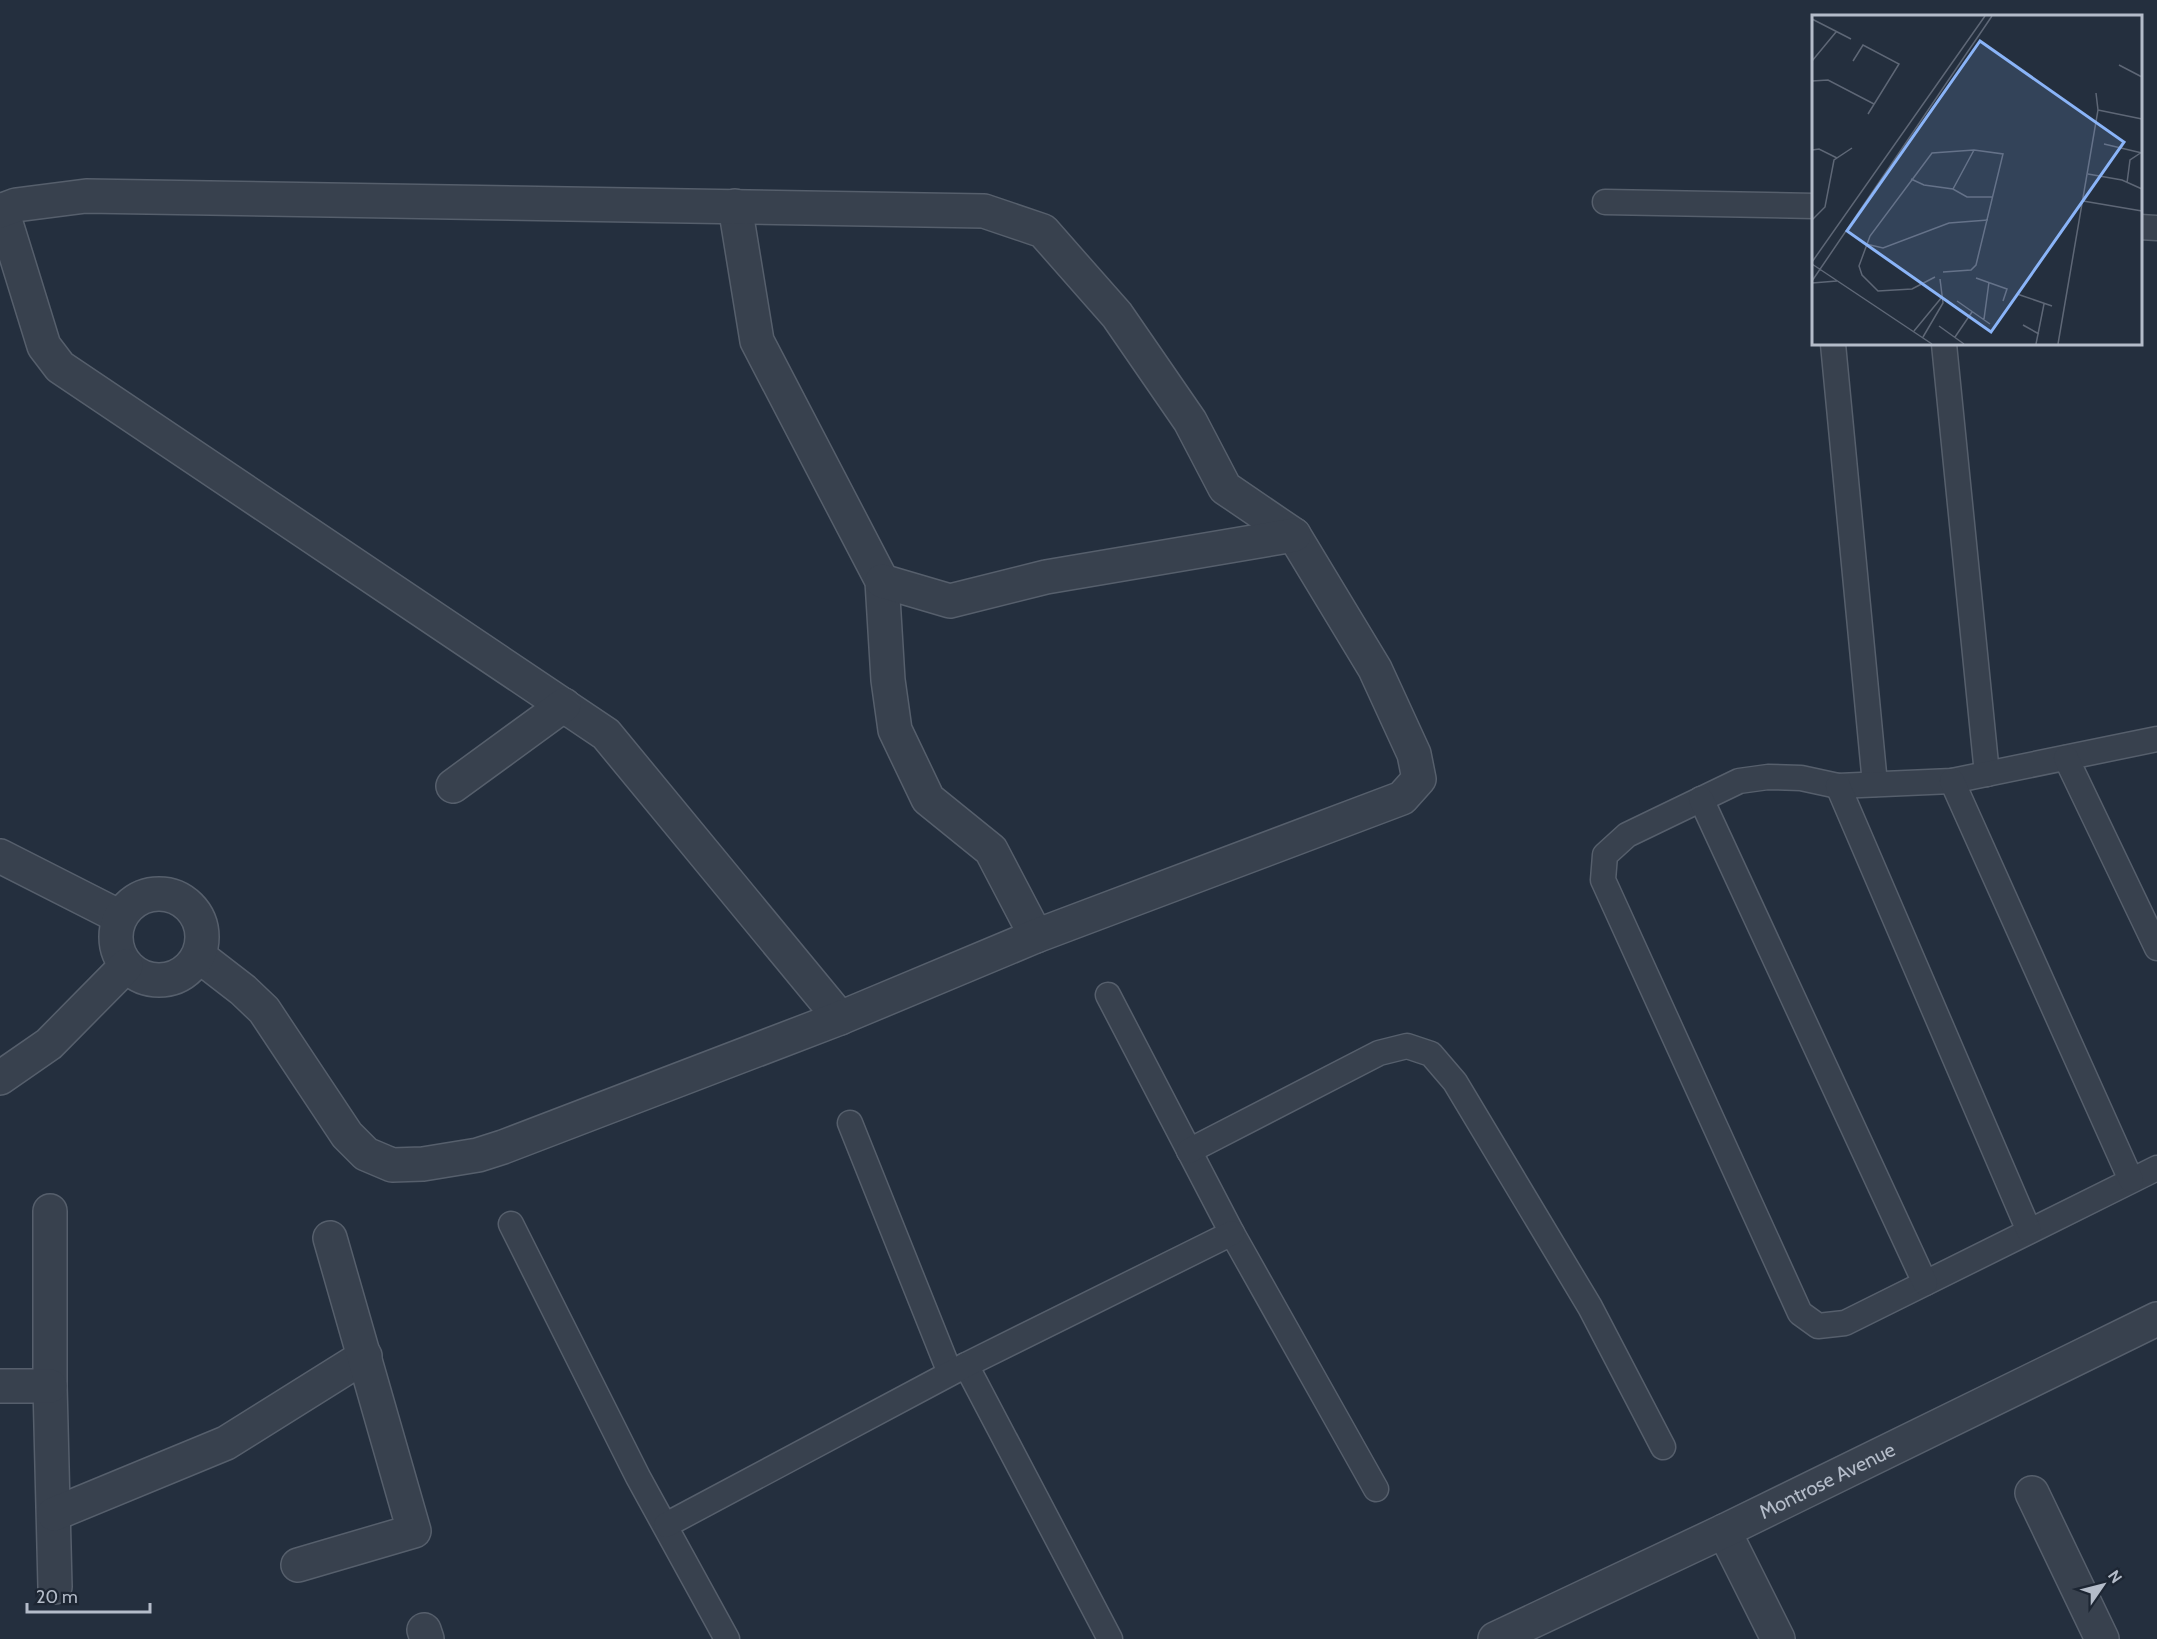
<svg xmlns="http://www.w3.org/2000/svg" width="2157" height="1639" font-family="Cabin,sans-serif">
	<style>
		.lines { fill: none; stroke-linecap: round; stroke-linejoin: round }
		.service-casing { stroke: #565f6c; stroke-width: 27 }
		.minor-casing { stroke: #565f6c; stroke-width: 36 }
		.service { stroke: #38414e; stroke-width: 24 }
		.minor { stroke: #38414e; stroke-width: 33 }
		.labels { text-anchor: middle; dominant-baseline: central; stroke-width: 4.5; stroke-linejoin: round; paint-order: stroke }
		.street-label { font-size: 20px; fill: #b4bcc9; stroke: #1d2633 }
		.inset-road { fill: none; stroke: #5e6776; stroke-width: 1.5 }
		.view { fill: #8ab4f8; fill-opacity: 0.15; stroke: #8ab4f8; stroke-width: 3 }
		.inset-edge { fill: none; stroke: #b4bcc9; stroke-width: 3 }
	</style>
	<rect width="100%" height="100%" fill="#242f3e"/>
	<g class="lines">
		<g class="service-casing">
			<g id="service">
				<polyline points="1605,202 1814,206"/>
				<polyline points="2140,227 2157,228"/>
				<polyline points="1833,344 1875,784"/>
				<polyline points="1944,344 1987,774"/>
				<polyline points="2157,739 1952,781 1838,786 1801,778 1768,777 1739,781 1627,835 1605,855 1603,880 1800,1313 1818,1326 1845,1323 2157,1168"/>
				<polyline points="2066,758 2157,948"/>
				<polyline points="1952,781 2131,1180"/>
				<polyline points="1838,786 2029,1231"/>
				<polyline points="1701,799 1925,1283"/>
				<polyline points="1108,995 1232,1233 1376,1489"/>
				<polyline points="850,1123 950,1373"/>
				<polyline points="1189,1151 1379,1053 1407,1046 1431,1054 1455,1082 1590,1307 1663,1447"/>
				<polyline points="511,1224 638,1477 727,1639"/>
				<polyline points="966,1365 1110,1639"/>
				<polyline points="666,1525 966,1365 1232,1233"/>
			</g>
		</g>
		<g class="minor-casing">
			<g id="minor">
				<polyline points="735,206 757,341 882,581 888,680 895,730 928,799 991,850 1036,936"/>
				<polyline points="2,210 44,346 60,367 606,734 840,1018"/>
				<polyline points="0,211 16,205 86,196 984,211 1043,231 1117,315 1190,421 1225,488 1294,535 1375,669 1414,754 1419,779 1402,798 1036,936 840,1018 503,1147 478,1155 423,1164 392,1165 366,1154 347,1135 264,1010 243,990 199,956"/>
				<polyline points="882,581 950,601 1046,577 1294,535"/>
				<polyline points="453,786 564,705"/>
				<polyline points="0,856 120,917"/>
				<circle cx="159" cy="937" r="43"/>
				<polyline points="0,1078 49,1044 126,966"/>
				<polyline points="50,1211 50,1386 55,1587"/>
				<polyline points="0,1386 50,1386"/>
				<polyline points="2032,1493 2102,1639"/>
				<polyline points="54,1514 226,1443 365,1356"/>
				<polyline points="1724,1531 1778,1639"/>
				<polyline points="298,1565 414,1531 330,1238"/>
				<polyline points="424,1630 427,1639"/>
				<path id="s1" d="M1495,1639L1724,1531L2157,1319"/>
			</g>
		</g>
		<use href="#service" class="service"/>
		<use href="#minor" class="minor"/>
	</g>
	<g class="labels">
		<g class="street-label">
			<text stroke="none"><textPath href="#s1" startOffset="368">Montrose Avenue</textPath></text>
		</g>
	</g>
	<g transform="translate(1812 15)">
		<rect width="330" height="330" fill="#242f3e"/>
		<path class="inset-road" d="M0,4L39,24M0,46L24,17M41,46L51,30L87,49L56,99M307,50L330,62M0,66L16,65L62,89M286,95L330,104M292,129L330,138M0,135L7,134L25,143M276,159L310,165L330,174M99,164L112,170L141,174L155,182H181M315,168L318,145L330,137M141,174L162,135M271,186L330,196M0,205L13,192L22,145L40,133M54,229L71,233L137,208L176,205M0,247L173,1M0,249L120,329M123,262L100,274L66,276L50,260L47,251L58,221L120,138L162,135L191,139L164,250L159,255L131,257M164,263L195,274L191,286M0,266L180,1M0,268L25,266M205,279L240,291M145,286L178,309M172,304L177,267M211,310L227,319M127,311L152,329M102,316L130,282M111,322L131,288L128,264M143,322L160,297M224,329L232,289M246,329L286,95L284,78"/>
		<path class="view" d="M168,26L312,127L179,317L35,216Z"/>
		<rect width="330" height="330" class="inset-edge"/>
	</g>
	<g transform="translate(2103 1585) rotate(55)" stroke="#1d2633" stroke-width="4.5" paint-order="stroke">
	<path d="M0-4.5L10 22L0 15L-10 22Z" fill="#b4bcc9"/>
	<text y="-9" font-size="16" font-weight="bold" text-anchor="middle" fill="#b4bcc9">N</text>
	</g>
	<path d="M27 1603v9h123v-9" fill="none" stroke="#b4bcc9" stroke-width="3"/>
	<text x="36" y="1603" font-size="18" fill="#b4bcc9" stroke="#1d2633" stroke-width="4.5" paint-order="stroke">20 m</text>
</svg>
